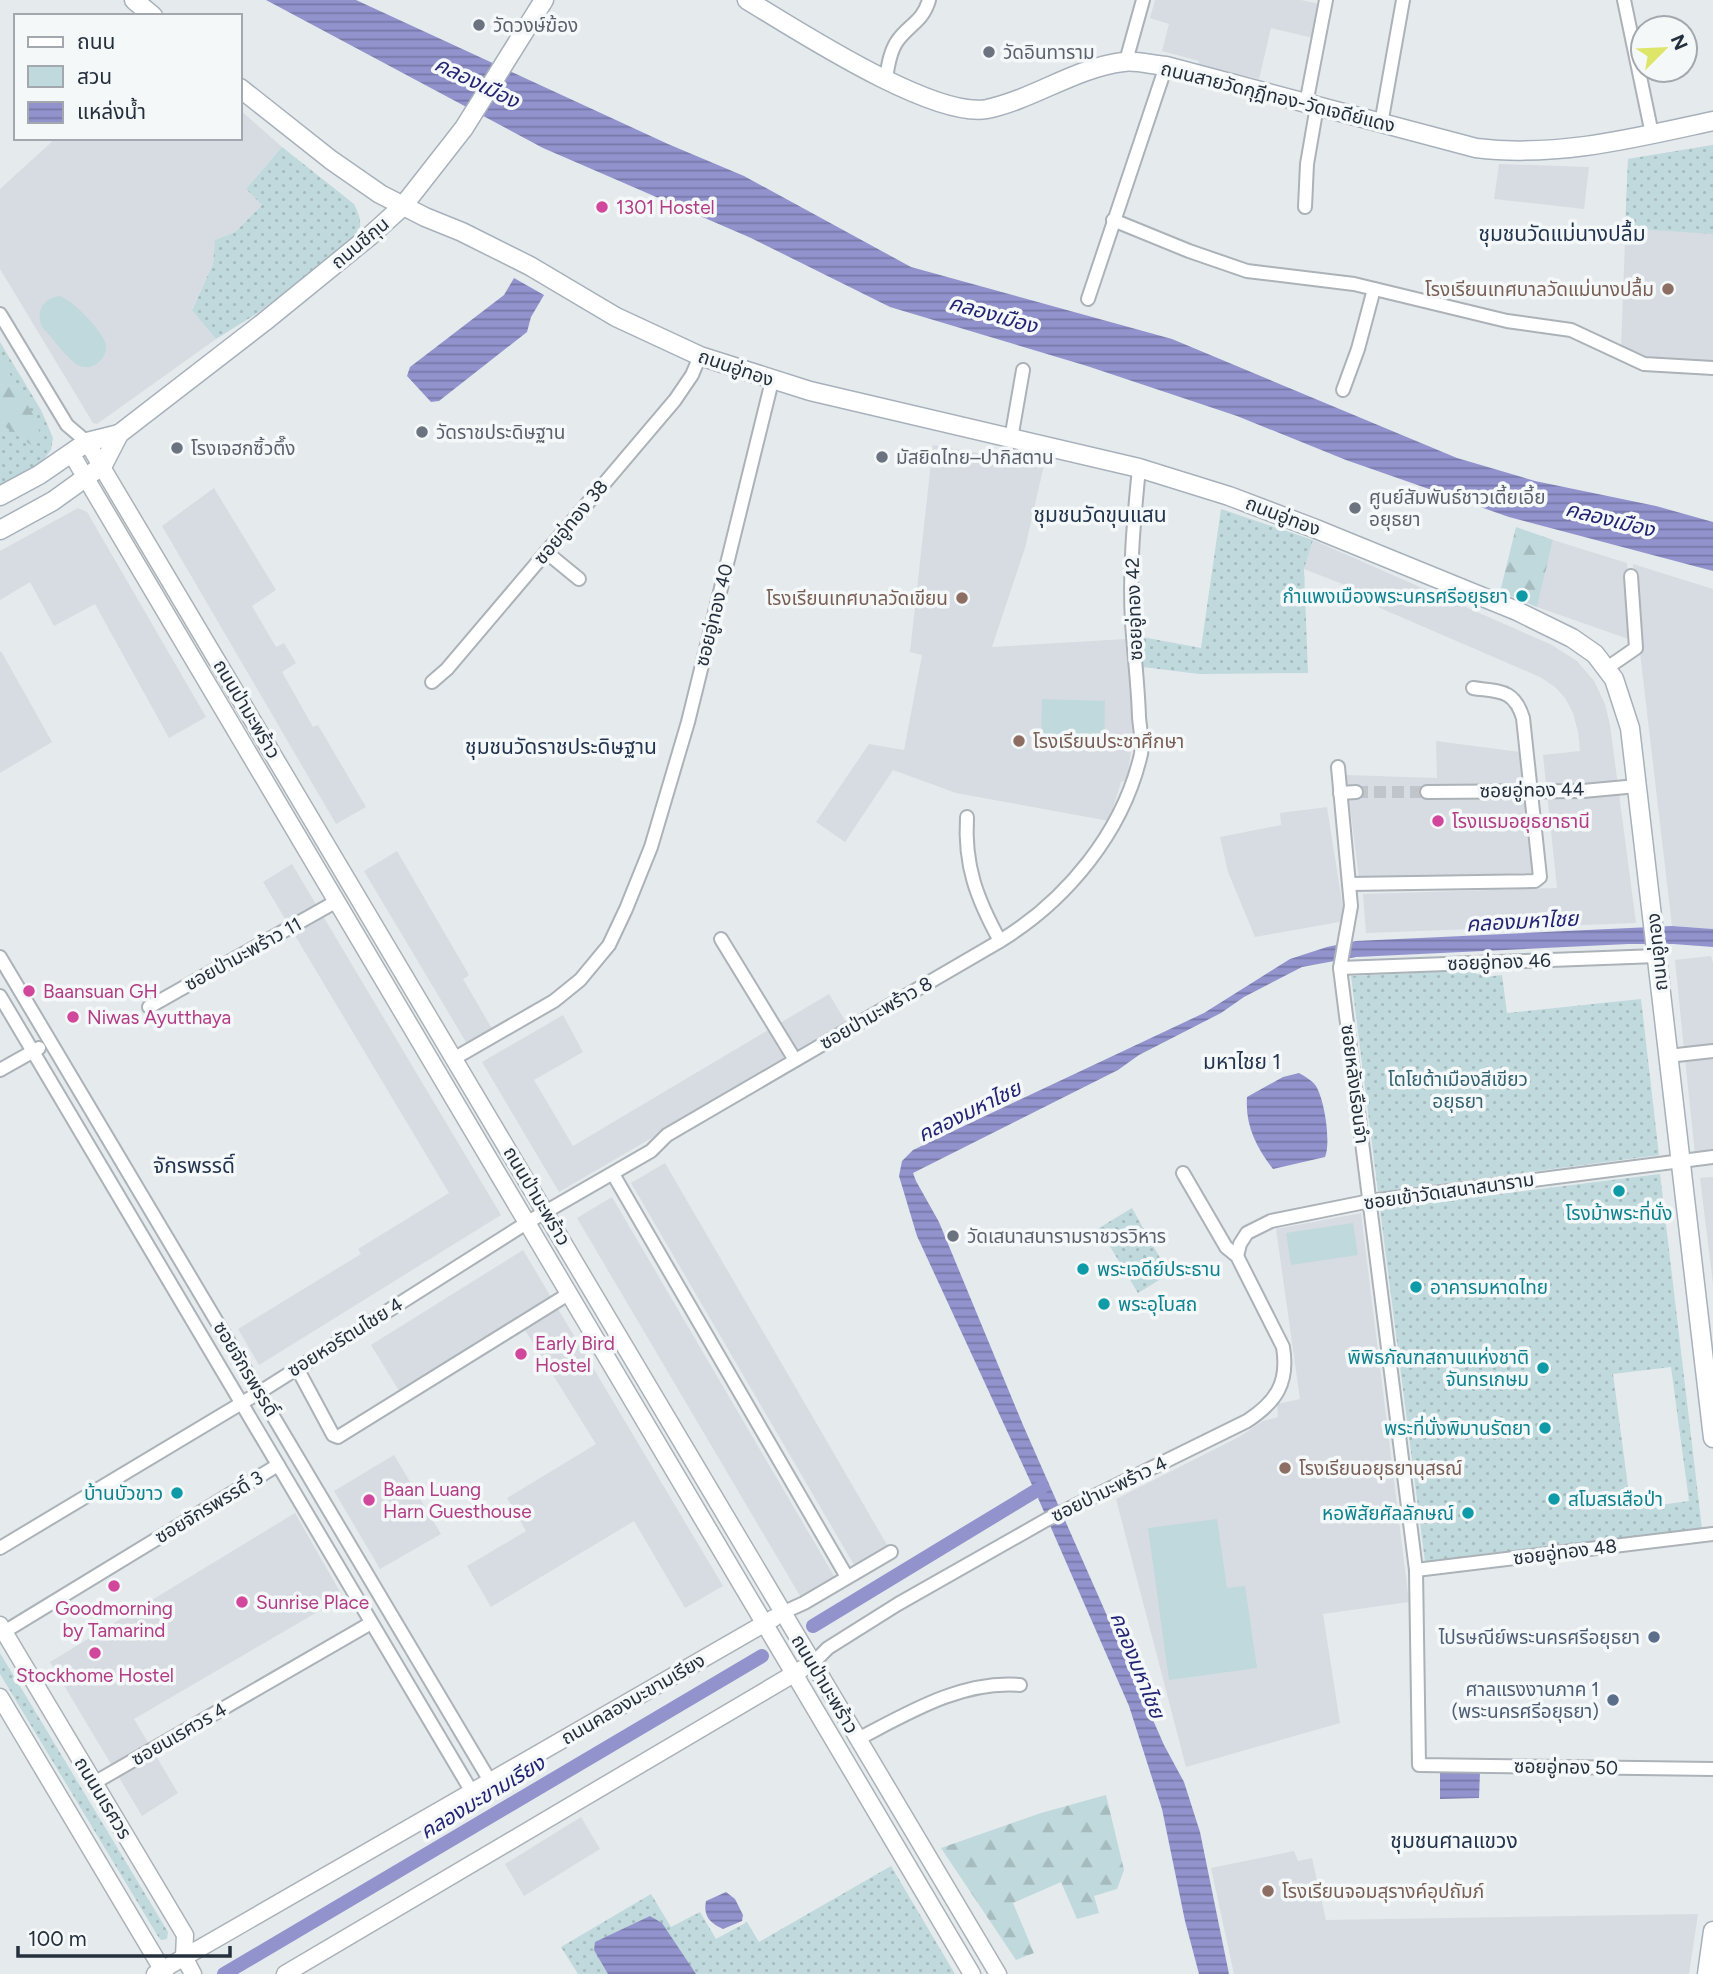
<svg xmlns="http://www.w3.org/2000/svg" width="1713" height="1974" font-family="Figtree,'Noto Sans Thai',sans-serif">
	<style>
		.built { fill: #d6dce1 }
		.green { fill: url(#green-dots); fill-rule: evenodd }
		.forest { fill: url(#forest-firs) }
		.pitch { fill: #c0d9dc }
		.water { fill: url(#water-rules) }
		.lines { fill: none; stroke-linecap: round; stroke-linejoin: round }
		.canal { stroke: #9293cd; stroke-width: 14 }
		.minor-tunnel { stroke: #bfc5ca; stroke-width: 12; stroke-dasharray: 12 6; stroke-linecap: butt }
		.minor-casing { stroke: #abb2b8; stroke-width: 16 }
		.tertiary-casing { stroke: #abb2b8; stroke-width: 19 }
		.secondary-casing { stroke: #a7b1bb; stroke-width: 21 }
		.minor { stroke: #fff; stroke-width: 12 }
		.tertiary { stroke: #fff; stroke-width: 16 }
		.secondary { stroke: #fff; stroke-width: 18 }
		.worship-dot { fill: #6b7280; stroke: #f5f8f9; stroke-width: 2.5 }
		.hotel-dot { fill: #d1479c; stroke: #f5f8f9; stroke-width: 2.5 }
		.education-dot { fill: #8d6e63; stroke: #f5f8f9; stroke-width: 2.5 }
		.culture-dot { fill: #0f9aa8; stroke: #f5f8f9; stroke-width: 2.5 }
		.service-dot { fill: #5c6f8a; stroke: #f5f8f9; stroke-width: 2.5 }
		.labels { text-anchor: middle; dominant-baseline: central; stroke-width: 7; stroke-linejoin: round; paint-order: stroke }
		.worship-label { font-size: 19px; fill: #5b616d; stroke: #f5f8f9; text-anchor: start }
		.street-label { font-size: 19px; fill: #25303d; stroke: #f5f8f9 }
		.hotel-label { font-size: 19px; fill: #b23c85; stroke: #f5f8f9; text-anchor: start }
		.education-label { font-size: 19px; fill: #785e54; stroke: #f5f8f9; text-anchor: start }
		.culture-label { font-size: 19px; fill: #0d838f; stroke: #f5f8f9; text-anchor: end }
		.park-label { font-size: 19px; fill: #336371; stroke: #f5f8f9 }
		.service-label { font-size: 19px; fill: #4e5e75; stroke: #f5f8f9; text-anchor: end }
		.water-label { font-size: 21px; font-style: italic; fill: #242474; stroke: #f5f8f9 }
		.neighbourhood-label { font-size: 21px; fill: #23354e; stroke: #f5f8f9 }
	</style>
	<defs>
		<pattern id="green-dots" width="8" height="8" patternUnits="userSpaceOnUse" patternTransform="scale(1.75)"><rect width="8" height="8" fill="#c0d9dc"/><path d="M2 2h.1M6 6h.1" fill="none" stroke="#a5bbbe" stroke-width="1.8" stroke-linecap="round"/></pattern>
		<pattern id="forest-firs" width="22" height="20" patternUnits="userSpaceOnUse" patternTransform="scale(1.75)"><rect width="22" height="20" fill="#c0d9dc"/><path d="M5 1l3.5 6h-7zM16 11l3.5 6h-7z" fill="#a5bbbe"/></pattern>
		<pattern id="water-rules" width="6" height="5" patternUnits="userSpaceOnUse" patternTransform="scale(1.75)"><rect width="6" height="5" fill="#9293cd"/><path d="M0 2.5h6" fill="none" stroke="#7778a8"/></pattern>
	</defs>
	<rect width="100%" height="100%" fill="#e5eaed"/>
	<g class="built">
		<polygon points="1155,0 1301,0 1324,5 1317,39 1271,28 1259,79 1198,65 1199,61 1162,51 1169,24 1150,18"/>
		<polygon points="240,110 282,147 246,189 262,205 235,232 215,240 213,264 192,309 216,339 97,424 93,423 0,269 0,189 56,138 240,138"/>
		<polygon points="1713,145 1713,365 1648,362 1621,349 1628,159"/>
		<polygon points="1499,164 1589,167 1584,209 1494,199"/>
		<polygon points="933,445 1044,465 1025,548 992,647 1126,639 1133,737 1127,780 1121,782 1109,821 956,793 893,770 845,842 816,822 869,744 904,750 922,655 910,652"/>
		<polygon points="214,488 276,590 252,606 276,647 284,643 296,663 282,672 313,727 318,725 366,807 336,824 162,526"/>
		<polygon points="78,508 87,512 206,717 169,738 95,604 54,626 30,582 0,600 0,551"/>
		<polygon points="1313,540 1552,645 1577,661 1594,681 1605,704 1610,725 1636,923 1366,933 1363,894 1557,888 1543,755 1580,751 1578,732 1573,713 1565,698 1555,687 1540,677 1373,605 1376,597 1304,569"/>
		<polygon points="1553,540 1627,563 1634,641 1537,607"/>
		<polygon points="1633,564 1713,589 1713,929 1672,926 1639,644"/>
		<polygon points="1,651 52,742 0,773 0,652"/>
		<polygon points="1436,741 1520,752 1532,873 1359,878 1346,775 1437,778"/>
		<polygon points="1327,807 1345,921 1255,937 1228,872 1220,837 1281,825 1280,813"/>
		<polygon points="397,851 469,975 463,979 494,1032 469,1047 364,871"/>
		<polygon points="292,864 501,1215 259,1365 238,1329 361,1254 358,1249 449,1193 263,882"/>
		<polygon points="1711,956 1713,963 1713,1047 1684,1050 1675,960"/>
		<polygon points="829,994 847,1024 559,1192 482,1062 563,1015 583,1052 534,1080 573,1146"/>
		<polygon points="1713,1056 1713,1152 1695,1154 1685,1059"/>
		<polygon points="665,1163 890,1550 857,1570 631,1183"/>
		<polygon points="1713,1177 1713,1284 1700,1178"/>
		<polygon points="612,1197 837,1581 803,1601 577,1218"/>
		<polygon points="1361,1213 1409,1602 1323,1614 1340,1723 1186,1767 1116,1499 1239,1437 1263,1421 1278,1417 1277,1404 1300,1399 1276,1229"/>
		<polygon points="523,1250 723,1586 685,1608 634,1521 491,1607 467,1566 526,1531 507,1498 596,1444 518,1319 401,1394 371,1345"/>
		<polygon points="394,1455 441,1534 380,1569 334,1491"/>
		<polygon points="295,1513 343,1597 134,1719 178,1793 142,1816 50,1662"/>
		<polygon points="581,1817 600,1849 524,1896 505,1864"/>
		<polygon points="1294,1851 1298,1861 1312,1858 1326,1920 1698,1914 1689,1974 1234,1974 1211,1868"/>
	</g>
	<g class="green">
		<polygon points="1713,145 1713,234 1625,228 1628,159"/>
		<path d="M282,147L354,204C361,218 363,227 355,241L256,314L216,339L192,310L213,264L215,240L235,232L262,205L246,189Z"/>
		<polygon points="0,342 41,410 53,438 51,450 41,463 0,485"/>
		<polygon points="1221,509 1313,540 1304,569 1308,673 1199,674 1143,667 1142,637 1201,648"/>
		<polygon points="1476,970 1476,974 1485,974 1485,977 1502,975 1507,1013 1641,999 1659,1155 1378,1192 1351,976"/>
		<path d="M1660,1174L1702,1529L1425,1562L1380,1209ZM1671,1367L1689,1501L1631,1509L1613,1374Z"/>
		<polygon points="1132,1208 1169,1274 1138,1293 1099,1228"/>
		<polygon points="0,1653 168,1932 167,1939 161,1940 159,1938 0,1674"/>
		<polygon points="891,1866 955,1974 578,1974 561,1947 651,1894 671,1927 700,1912 716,1939 747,1922 759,1942"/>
	</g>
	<g class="forest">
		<polygon points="0,357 34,416 42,440 31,445 0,423"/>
		<polygon points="1516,527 1553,540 1537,607 1500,592"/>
		<polygon points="1106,1795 1124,1870 1117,1889 1094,1896 1099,1913 1077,1919 1061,1882 1013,1903 1034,1953 1016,1960 941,1848 1041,1813"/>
	</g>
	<g class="pitch">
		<path d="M59,296C71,298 105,333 106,346C107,361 89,373 76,364C63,354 53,338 42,327C36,312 42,299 59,296Z"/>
		<polygon points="1042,699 1105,701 1104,740 1041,738"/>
		<polygon points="1353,1223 1358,1255 1291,1265 1286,1233"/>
		<polygon points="1217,1519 1227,1588 1245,1586 1257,1668 1169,1680 1148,1528"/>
	</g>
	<g class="water">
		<polygon points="266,0 356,0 668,144 744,176 911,267 1172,339 1457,458 1535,481 1656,506 1713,522 1713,571 1509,517 1346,460 1237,416 1087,366 890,307 751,238 543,148"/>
		<polygon points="514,278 544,295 531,317 527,332 439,401 431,402 407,376 410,367 504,295"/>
		<polygon points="1672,926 1713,929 1713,947 1673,944 1628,944 1356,957 1302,967 1244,997 1221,1013 1139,1055 1118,1070 913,1173 916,1181 939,1222 1023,1425 1164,1745 1184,1782 1200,1832 1229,1974 1199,1974 1185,1921 1162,1809 1129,1706 1038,1498 917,1236 899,1176 902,1161 913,1150 1204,1013 1290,959 1327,947 1356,941"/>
		<path d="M1299,1073C1304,1076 1313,1081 1316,1086C1325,1101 1331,1143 1325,1157L1273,1169C1256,1147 1245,1125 1247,1097L1283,1077Z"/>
		<polygon points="1480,1772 1479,1798 1440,1799 1440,1773"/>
		<path d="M726,1892L735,1899L743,1915L742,1921L723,1929C710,1923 703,1916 706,1901Z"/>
		<polygon points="650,1916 662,1923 696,1974 608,1974 594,1950 595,1942"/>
	</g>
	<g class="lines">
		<g class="canal">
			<polyline points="813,1626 1042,1487"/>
			<polyline points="224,1974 762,1656"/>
		</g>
		<polyline class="minor-tunnel" points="1356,792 1427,792"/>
		<g class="minor-casing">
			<g id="minor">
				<polyline points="1624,0 1652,134"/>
				<polyline points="1126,61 1143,0"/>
				<path d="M886,78C888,66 890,51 898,40C910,24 923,21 929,0"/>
				<polyline points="1306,104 1326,0"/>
				<polyline points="1381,124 1403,0"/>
				<polyline points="1305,207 1307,164 1317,106"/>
				<polyline points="1113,220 1189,251 1247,271 1354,284 1507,321 1571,330 1644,364 1713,368"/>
				<polyline points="1088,299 1166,66"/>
				<polyline points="0,314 67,425 87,442"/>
				<polyline points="1343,390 1358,349 1374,289"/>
				<polyline points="1011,439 1023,370"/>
				<polyline points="546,552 579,579"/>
				<polyline points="1607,668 1636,648 1631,576"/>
				<polyline points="432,682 447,669 675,400 692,375 700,356"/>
				<polyline points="1338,767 1351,906 1340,968 1416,1570 1419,1765 1713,1769"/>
				<polyline points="1427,792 1583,791 1637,786"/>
				<polyline points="1340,793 1356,792"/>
				<path d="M967,817C964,866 977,899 1000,941"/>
				<path d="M1349,884L1535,881L1540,877L1523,718C1514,689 1500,692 1473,688"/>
				<polyline points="721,939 795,1060"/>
				<polyline points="0,957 490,1781"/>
				<polyline points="1340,968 1657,956"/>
				<polyline points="0,996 472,1792"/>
				<polyline points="149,1007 337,901"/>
				<polyline points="1668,1056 1713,1051"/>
				<polyline points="455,1058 554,1001 580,980 609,945 626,909 651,847 688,722 772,381"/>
				<polyline points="0,1070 39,1048"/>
				<polyline points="613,1174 847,1577"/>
				<polyline points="1237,1256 1240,1244 1247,1233 1271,1221 1370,1201 1713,1157"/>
				<polyline points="297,1368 333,1435 338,1437 570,1293"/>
				<path d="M0,1548L260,1392L528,1222L651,1151L667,1135L1000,941C1067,900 1123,832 1141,754C1143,743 1140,729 1139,717C1138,685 1134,653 1132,622C1129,570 1134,519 1139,468"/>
				<polyline points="1416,1570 1713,1534"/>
				<polyline points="782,1613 804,1603 891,1552"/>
				<polyline points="4,1632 278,1465"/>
				<path d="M813,1663L828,1648L898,1604L1046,1520L1247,1421C1276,1402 1289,1383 1283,1347L1237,1256L1226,1247L1183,1173"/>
				<path d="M858,1739C908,1713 962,1680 1020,1685"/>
				<polyline points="94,1783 371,1623"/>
			</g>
		</g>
		<g class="tertiary-casing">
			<g id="tertiary">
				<polyline points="87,442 998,1974"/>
				<polyline points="71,453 972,1974"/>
				<polyline points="0,1625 185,1935 184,1957 193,1974"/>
				<polyline points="0,1697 165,1974"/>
				<polyline points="155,1974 774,1618"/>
				<polyline points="285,1974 802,1669"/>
			</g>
		</g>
		<g class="secondary-casing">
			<g id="secondary">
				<polyline points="134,0 153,16"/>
				<path d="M747,0C797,30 933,119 987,109C1034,99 1075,68 1123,62C1136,60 1152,65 1166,66L1476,148C1556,158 1635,138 1713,121"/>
				<polyline points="240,88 331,160 380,194 425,217 462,232 530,266 616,317 700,356 810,391 1139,468 1229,496 1316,529 1517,611 1572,638 1595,654 1614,679 1630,728 1713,1438"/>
				<polyline points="0,496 39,475 87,442 119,434"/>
				<polyline points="0,530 53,501 103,465 119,434 264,322 371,235 403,206 464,128 544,0"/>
				<polyline points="1707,1974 1713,1931"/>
			</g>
		</g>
		<use href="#minor" class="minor"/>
		<use href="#tertiary" class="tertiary"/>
		<use href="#secondary" class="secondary"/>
	</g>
	<g class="worship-dot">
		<circle cx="479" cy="25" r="7"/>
		<circle cx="989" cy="52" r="7"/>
		<circle cx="422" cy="432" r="7"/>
		<circle cx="177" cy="448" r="7"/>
		<circle cx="882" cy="457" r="7"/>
		<circle cx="1355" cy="508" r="7"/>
		<circle cx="953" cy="1236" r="7"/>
	</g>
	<g class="hotel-dot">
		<circle cx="602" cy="207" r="7"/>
		<circle cx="1438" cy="821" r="7"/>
		<circle cx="29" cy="991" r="7"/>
		<circle cx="73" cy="1017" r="7"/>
		<circle cx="521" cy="1354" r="7"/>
		<circle cx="369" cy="1500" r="7"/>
		<circle cx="114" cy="1586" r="7"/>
		<circle cx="242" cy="1602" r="7"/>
		<circle cx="95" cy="1653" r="7"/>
	</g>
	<g class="education-dot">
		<circle cx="1668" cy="289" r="7"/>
		<circle cx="962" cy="598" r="7"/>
		<circle cx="1019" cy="741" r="7"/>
		<circle cx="1285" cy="1468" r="7"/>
		<circle cx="1268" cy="1891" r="7"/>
	</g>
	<g class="culture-dot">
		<circle cx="1522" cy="596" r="7"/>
		<circle cx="1619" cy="1191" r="7"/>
		<circle cx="1083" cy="1269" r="7"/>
		<circle cx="1416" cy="1287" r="7"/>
		<circle cx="1104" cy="1304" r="7"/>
		<circle cx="1543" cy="1368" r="7"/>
		<circle cx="1545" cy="1428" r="7"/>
		<circle cx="177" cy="1493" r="7"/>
		<circle cx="1554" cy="1499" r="7"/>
		<circle cx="1468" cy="1513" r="7"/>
	</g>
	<g class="service-dot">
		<circle cx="1654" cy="1637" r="7"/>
		<circle cx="1613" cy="1700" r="7"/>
	</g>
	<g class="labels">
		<g class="worship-label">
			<text x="493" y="25">วัดวงษ์ฆ้อง</text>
			<text x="1003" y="52">วัดอินทาราม</text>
			<text x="436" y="432">วัดราชประดิษฐาน</text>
			<text x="191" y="448">โรงเจฮกซิ้วตึ๊ง</text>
			<text x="896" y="457">มัสยิดไทย–ปากิสตาน</text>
			<text x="1369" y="497">ศูนย์สัมพันธ์ชาวเตี้ยเอี้ย<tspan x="1369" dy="22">อยุธยา</tspan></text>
			<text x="967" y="1236">วัดเสนาสนารามราชวรวิหาร</text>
		</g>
		<g class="street-label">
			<text transform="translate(1278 97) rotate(14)">ถนนสายวัดกุฎีทอง-วัดเจดีย์แดง</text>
			<text transform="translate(360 243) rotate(-40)">ถนนชีกุน</text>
			<text transform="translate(736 368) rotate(19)">ถนนอู่ทอง</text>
			<text transform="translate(1283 516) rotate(21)">ถนนอู่ทอง</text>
			<text transform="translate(571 522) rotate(-50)">ซอยอู่ทอง 38</text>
			<text transform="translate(1134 609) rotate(-92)">ซอยอู่ทอง 42</text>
			<text transform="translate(714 615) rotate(-76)">ซอยอู่ทอง 40</text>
			<text transform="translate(247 709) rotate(59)">ถนนป่ามะพร้าว</text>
			<text transform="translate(1532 790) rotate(-1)">ซอยอู่ทอง 44</text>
			<text transform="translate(1657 952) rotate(-96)">ถนนอู่ทอง</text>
			<text transform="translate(243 954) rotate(-29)">ซอยป่ามะพร้าว 11</text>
			<text transform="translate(1499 962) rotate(-2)">ซอยอู่ทอง 46</text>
			<text transform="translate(876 1013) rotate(-30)">ซอยป่ามะพร้าว 8</text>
			<text transform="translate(1355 1084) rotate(83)">ซอยหลังเรือนจำ</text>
			<text transform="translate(1449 1191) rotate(-8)">ซอยเข้าวัดเสนาสนาราม</text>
			<text transform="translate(537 1196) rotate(59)">ถนนป่ามะพร้าว</text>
			<text transform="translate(345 1337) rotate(-32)">ซอยหอรัตนไชย 4</text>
			<text transform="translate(246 1369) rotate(59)">ซอยจักรพรรดิ์</text>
			<text transform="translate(1109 1489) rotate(-26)">ซอยป่ามะพร้าว 4</text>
			<text transform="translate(209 1507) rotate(-31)">ซอยจักรพรรดิ์ 3</text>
			<text transform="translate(1565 1552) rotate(-7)">ซอยอู่ทอง 48</text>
			<text transform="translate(825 1684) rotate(59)">ถนนป่ามะพร้าว</text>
			<text transform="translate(633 1699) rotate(-30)">ถนนคลองมะขามเรียง</text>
			<text transform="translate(179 1734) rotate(-30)">ซอยนเรศวร 4</text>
			<text transform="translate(1566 1767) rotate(1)">ซอยอู่ทอง 50</text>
			<text transform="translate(103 1798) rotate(59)">ถนนนเรศวร</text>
		</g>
		<g class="hotel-label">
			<text x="616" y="207">1301 Hostel</text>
			<text x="1452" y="821">โรงแรมอยุธยาธานี</text>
			<text x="43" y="991">Baansuan GH</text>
			<text x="87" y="1017">Niwas Ayutthaya</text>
			<text x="535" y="1343">Early Bird<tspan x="535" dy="22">Hostel</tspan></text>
			<text x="383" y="1489">Baan Luang<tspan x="383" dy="22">Harn Guesthouse</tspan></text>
			<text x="256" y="1602">Sunrise Place</text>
			<text x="114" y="1608" text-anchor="middle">Goodmorning<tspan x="114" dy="22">by Tamarind</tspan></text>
			<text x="95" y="1675" text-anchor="middle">Stockhome Hostel</text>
		</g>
		<g class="education-label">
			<text x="1654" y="289" text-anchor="end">โรงเรียนเทศบาลวัดแม่นางปลื้ม</text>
			<text x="948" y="598" text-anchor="end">โรงเรียนเทศบาลวัดเขียน</text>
			<text x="1033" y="741">โรงเรียนประชาศึกษา</text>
			<text x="1299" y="1468">โรงเรียนอยุธยานุสรณ์</text>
			<text x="1282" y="1891">โรงเรียนจอมสุรางค์อุปถัมภ์</text>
		</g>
		<g class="culture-label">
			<text x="1508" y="596">กำแพงเมืองพระนครศรีอยุธยา</text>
			<text x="1619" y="1213" text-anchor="middle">โรงม้าพระที่นั่ง</text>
			<text x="1097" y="1269" text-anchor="start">พระเจดีย์ประธาน</text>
			<text x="1430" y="1287" text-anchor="start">อาคารมหาดไทย</text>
			<text x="1118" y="1304" text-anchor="start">พระอุโบสถ</text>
			<text x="1529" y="1357">พิพิธภัณฑสถานแห่งชาติ<tspan x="1529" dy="22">จันทรเกษม</tspan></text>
			<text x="1531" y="1428">พระที่นั่งพิมานรัตยา</text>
			<text x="163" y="1493">บ้านบัวขาว</text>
			<text x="1568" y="1499" text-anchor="start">สโมสรเสือป่า</text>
			<text x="1454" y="1513">หอพิสัยศัลลักษณ์</text>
		</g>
		<g class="park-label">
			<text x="1458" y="1079">โตโยต้าเมืองสีเขียว<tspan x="1458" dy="22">อยุธยา</tspan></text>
		</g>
		<g class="service-label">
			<text x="1640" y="1637">ไปรษณีย์พระนครศรีอยุธยา</text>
			<text x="1599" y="1689">ศาลแรงงานภาค 1<tspan x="1599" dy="22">(พระนครศรีอยุธยา)</tspan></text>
		</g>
		<g class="water-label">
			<text transform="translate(477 82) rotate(26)">คลองเมือง</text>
			<text transform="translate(993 314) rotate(16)">คลองเมือง</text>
			<text transform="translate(1610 519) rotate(14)">คลองเมือง</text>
			<text transform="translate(1522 921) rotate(-3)">คลองมหาไชย</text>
			<text transform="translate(969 1111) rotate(-26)">คลองมหาไชย</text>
			<text transform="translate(1138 1665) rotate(68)">คลองมหาไชย</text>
			<text transform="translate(482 1797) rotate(-31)">คลองมะขามเรียง</text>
		</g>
		<g class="neighbourhood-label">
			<text x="1562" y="233">ชุมชนวัดแม่นางปลื้ม</text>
			<text x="1100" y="514">ชุมชนวัดขุนแสน</text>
			<text x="561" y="746">ชุมชนวัดราชประดิษฐาน</text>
			<text x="1242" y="1061">มหาไชย 1</text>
			<text x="194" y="1165">จักรพรรดิ์</text>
			<text x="1454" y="1840">ชุมชนศาลแขวง</text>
		</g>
	</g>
	<rect x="14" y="14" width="228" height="126" fill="#f5f8f9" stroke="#a2a8ae" stroke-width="2"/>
	<rect x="28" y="37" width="35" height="10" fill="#ffffff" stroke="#a2a8ae" stroke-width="2"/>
	<text x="77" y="49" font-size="21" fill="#25303d">ถนน</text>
	<rect x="28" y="66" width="35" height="21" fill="#c0d9dc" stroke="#a2a8ae" stroke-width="2"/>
	<text x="77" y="84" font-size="21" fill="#25303d">สวน</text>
	<rect x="28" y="102" width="35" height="21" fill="url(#water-rules)" stroke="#a2a8ae" stroke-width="2"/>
	<text x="77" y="119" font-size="21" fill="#25303d">แหล่งน้ำ</text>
	<g transform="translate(1664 49) rotate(66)"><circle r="33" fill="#f5f8f9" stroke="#a2a8ae" stroke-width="2"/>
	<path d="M0-5L12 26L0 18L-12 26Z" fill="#dde669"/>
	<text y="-10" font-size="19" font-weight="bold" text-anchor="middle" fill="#25303d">N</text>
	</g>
	<path d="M18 1946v10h212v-10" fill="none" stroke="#25303d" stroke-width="3.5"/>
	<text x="28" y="1946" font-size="21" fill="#25303d" stroke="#f5f8f9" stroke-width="5" paint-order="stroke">100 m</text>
</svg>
